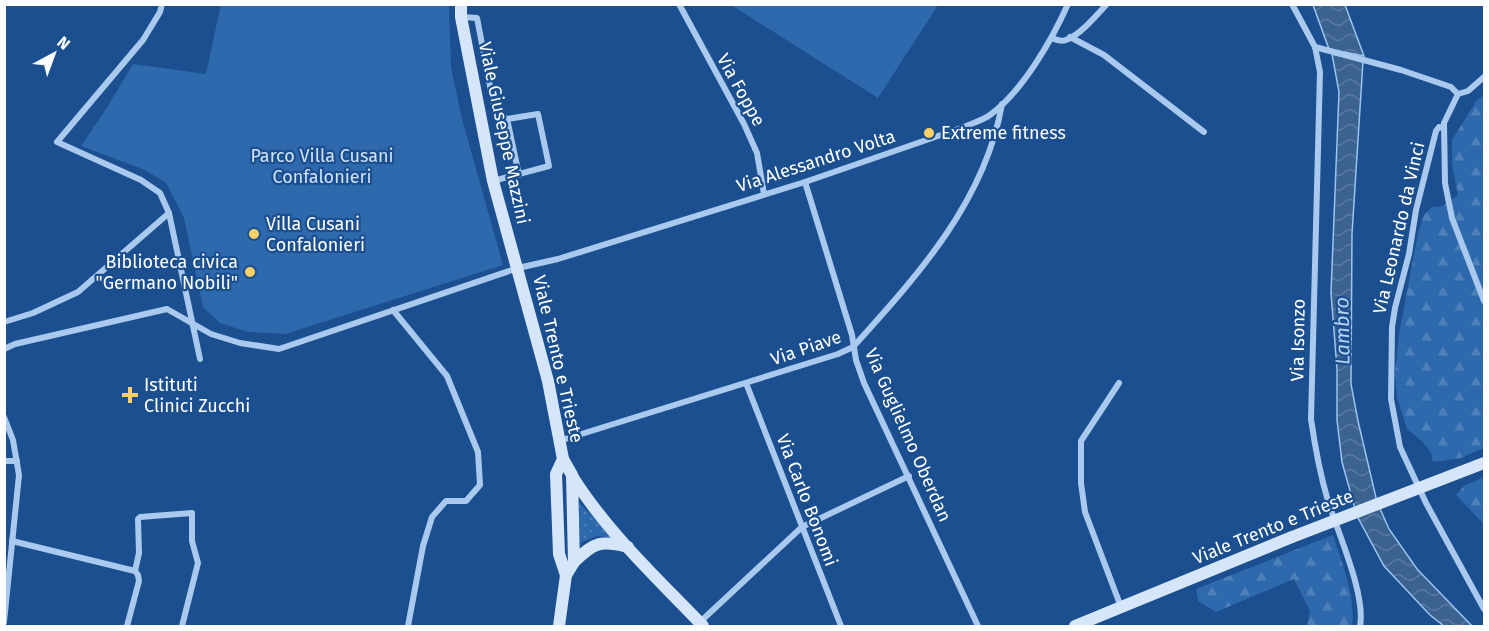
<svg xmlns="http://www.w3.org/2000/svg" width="1489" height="631" font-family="'Fira Sans',sans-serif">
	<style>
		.grass { fill: url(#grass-dots) }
		.forest { fill: url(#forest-firs) }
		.green { fill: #2e69ad }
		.water { fill: url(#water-waves); stroke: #9cc4f0; stroke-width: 1.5 }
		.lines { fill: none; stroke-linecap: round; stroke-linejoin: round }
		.minor { stroke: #a9c9ee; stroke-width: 6 }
		.secondary { stroke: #d6e6fa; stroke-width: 12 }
		.secondary-bridge { stroke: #d6e6fa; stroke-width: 12 }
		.poi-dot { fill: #ffd166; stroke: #1b4f8f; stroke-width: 2 }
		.labels { text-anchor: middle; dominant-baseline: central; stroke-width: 4.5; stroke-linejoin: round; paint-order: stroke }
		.street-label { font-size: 18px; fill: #fff; stroke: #1b4f8f }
		.poi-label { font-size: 18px; fill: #fff; stroke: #1b4f8f; text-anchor: start }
		.park-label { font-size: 18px; fill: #cfe3fa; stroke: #1b4f8f }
		.water-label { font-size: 20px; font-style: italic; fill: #b5d3f5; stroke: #1b4f8f }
	</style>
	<defs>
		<pattern id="grass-dots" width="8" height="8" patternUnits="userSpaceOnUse" patternTransform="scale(1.5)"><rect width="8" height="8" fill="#2e69ad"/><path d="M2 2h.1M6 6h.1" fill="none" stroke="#4d80b9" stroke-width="1.8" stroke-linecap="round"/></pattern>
		<pattern id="forest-firs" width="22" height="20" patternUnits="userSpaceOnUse" patternTransform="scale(1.5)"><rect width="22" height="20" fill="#2e69ad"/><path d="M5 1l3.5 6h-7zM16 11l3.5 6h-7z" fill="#4d80b9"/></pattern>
		<pattern id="water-waves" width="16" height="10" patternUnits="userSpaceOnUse" patternTransform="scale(1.5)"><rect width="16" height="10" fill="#3c6290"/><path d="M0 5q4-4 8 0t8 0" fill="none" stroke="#597aa1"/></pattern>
	</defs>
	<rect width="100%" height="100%" fill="#1b4f8f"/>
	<polygon class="grass" points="579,503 610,533 611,538 597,536 580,543"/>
	<g class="forest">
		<polygon points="1484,95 1484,448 1461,458 1433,462 1431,453 1422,441 1407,429 1397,397 1395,374 1399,334 1418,233 1424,215 1432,207 1443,206 1458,195 1452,164 1452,140 1477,100"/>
		<polygon points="1484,477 1484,524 1456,495 1464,486"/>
		<path d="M1333,535C1342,563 1356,597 1352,626H1307L1310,611L1294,579L1216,612L1198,601L1196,589Z"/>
	</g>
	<g class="green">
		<polygon points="221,4 449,5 451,67 462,119 503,265 285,334 248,332 220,323 203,307 184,218 166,183 145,170 81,146 108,106 133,64 206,74"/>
		<polygon points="731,5 938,4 938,5 878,98"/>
	</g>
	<g class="water">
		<polygon points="1313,5 1345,5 1364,56 1329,49"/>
		<polygon points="1332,54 1363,61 1352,234 1351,384 1358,421 1377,502 1389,529 1417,569 1472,626 1444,626 1430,615 1384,566 1357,516 1342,462 1337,420 1337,369 1331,293 1339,92"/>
	</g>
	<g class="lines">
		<g class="minor">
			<polyline points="162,4 160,12 143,40 57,142 141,180 160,193 169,213 200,359"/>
			<polyline points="679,4 744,124 757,153 764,194"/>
			<path d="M1292,4L1315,47L1320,72L1311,419C1315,447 1320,474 1328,501C1338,533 1366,595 1360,626"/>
			<polyline points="462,17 477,18 495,112 507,119"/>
			<polyline points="1070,37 1104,55 1204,132"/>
			<path d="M1052,38C1056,40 1061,42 1066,40C1080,35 1097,15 1107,4"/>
			<polyline points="1315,47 1401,70 1451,87 1458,94"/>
			<polyline points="1458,94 1444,123 1445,183 1452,218 1484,301"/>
			<polyline points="1458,94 1468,91 1484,77"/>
			<polyline points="1444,128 1439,127 1436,131 1416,210 1409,254 1395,308 1392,327 1391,399 1400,447 1426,503 1484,609"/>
			<polyline points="493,181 549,166 538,114 507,119 519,175"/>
			<polyline points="805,182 852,335 856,360 864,383 978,626"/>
			<polyline points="393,310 447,376 478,452 480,485 466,501 446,501 432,517 423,546 408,626"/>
			<polyline points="4,322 33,313 78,292 169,213"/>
			<path d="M4,349L15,344L167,309L211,334L240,343L279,349L518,268L558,259L805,182L964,127C973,123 983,120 990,115C1022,92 1052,40 1068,4"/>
			<polyline points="746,383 841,626"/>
			<polyline points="1119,383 1081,441 1081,483 1085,512 1121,607"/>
			<polyline points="4,417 13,440 19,475 4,622"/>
			<path d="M559,441L838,354L853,347C917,276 985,202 1002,104"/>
			<polyline points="4,461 17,461"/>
			<polyline points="12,541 135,571"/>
			<polyline points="700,622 802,527 909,476"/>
			<polyline points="127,626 139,581 138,575 135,571 139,553 138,519 140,517 192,513 192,541 198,563 182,626"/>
		</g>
		<g class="secondary">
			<polyline points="461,4 461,17 493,181 548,381 563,459 572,475 574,562 566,575 559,626"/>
			<polyline points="563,459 556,474 559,554 566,575"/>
			<path d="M572,476C607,532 658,579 703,626"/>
			<path d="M574,562C594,542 601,540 628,547"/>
			<polyline points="1075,626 1292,537"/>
		</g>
		<polyline class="secondary-bridge" points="1292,537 1484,463"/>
	</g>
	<g class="poi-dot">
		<circle cx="929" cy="133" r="6"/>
		<circle cx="254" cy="234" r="6"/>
		<circle cx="250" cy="272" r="6"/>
		<path d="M127 386h6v6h6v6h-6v6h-6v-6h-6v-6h6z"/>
	</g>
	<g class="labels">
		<g class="street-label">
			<text transform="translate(741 90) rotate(61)">Via Foppe</text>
			<text transform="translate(504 133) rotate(78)">Viale Giuseppe Mazzini</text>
			<text transform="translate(816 161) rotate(-18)">Via Alessandro Volta</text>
			<text transform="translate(1399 228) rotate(-77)">Via Leonardo da Vinci</text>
			<text transform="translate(1298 340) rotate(-89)">Via Isonzo</text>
			<text transform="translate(806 348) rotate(-19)">Via Piave</text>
			<text transform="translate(558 359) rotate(77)">Viale Trento e Trieste</text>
			<text transform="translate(908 435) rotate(66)">Via Guglielmo Oberdan</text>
			<text transform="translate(807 500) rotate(69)">Via Carlo Bonomi</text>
			<text transform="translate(1273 527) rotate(-22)">Viale Trento e Trieste</text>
		</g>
		<g class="poi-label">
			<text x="941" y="133">Extreme fitness</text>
			<text x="266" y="224">Villa Cusani<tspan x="266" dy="21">Confalonieri</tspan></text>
			<text x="238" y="262" text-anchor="end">Biblioteca civica<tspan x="238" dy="21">"Germano Nobili"</tspan></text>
			<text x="144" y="385">Istituti<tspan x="144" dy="21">Clinici Zucchi</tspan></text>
		</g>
		<g class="park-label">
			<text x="322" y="156">Parco Villa Cusani<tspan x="322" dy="21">Confalonieri</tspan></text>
		</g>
		<g class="water-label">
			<text transform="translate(1342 331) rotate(-91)">Lambro</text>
		</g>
	</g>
	<rect width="1489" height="631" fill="none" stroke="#ffffff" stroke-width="12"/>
	<g transform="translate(54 54) rotate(41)" stroke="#1b4f8f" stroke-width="4.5" paint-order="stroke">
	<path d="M0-4.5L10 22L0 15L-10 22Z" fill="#ffffff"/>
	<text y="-9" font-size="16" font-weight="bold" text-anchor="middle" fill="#ffffff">N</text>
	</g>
</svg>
